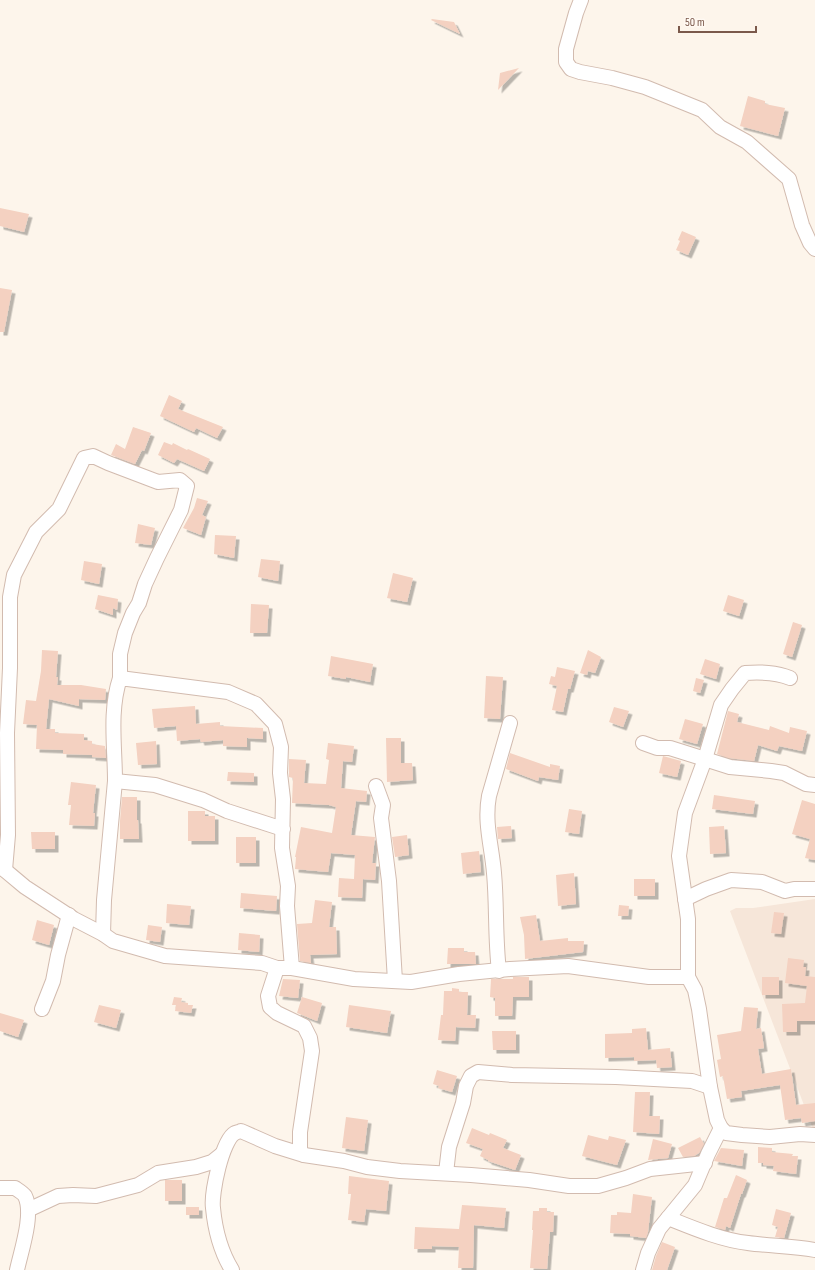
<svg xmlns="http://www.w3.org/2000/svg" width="815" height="1270" font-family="'Sofia Sans Condensed',sans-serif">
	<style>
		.residential { fill: #f6e6d9 }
		.building { fill: #f4d1c1; filter: url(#shadow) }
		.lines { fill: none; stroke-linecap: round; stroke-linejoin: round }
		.minor-casing { stroke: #d2bbaf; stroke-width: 16 }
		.minor { stroke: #fff; stroke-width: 14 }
	</style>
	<defs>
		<filter id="shadow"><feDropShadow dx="3.5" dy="3.5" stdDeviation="0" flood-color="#0004"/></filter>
	</defs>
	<rect width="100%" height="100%" fill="#fdf5eb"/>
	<polygon class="residential" points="815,899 815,1134 730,911 736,908 753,908"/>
	<g class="building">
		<polygon points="432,19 454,22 460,34 431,20"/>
		<polygon points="519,68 498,90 500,73"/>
		<polygon points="748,96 765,101 765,104 785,108 778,136 740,126"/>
		<polygon points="0,208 29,214 24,232 0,226"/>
		<polygon points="682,231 696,237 688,255 676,250 680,241 678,240"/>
		<polygon points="0,288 12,290 4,332 0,332"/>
		<polygon points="169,395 182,401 178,409 223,427 217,438 196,428 194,432 160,416"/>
		<polygon points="133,427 151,433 144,451 142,450 135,464 111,455 116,444 125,449"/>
		<polygon points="164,442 172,445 173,443 187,450 188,449 210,459 204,471 177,459 174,463 158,455"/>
		<polygon points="197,498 208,501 202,515 206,517 201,535 183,528 194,508"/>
		<polygon points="138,524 155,528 151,545 135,543"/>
		<polygon points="215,535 236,536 234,558 214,554"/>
		<polygon points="261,559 280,561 278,581 258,577"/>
		<polygon points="84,561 102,564 99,584 81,580"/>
		<polygon points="393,573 413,578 407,602 387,598"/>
		<polygon points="98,595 118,599 117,610 113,608 113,615 95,609"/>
		<polygon points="728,595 744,600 739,616 723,611"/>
		<polygon points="251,604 269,605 267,633 250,633"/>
		<polygon points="793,622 802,625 792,657 783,654"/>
		<polygon points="42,650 58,651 56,677 58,677 57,685 81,685 106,689 105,700 79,699 79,706 49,699 46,729 55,729 55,733 84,734 84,740 92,741 92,744 105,746 106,758 92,757 92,755 63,754 63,750 36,749 37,725 23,724 26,700 36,701 41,671"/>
		<polygon points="588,650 601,657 595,673 588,671 587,675 580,673"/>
		<polygon points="331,656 373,664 370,682 346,677 346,679 328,676"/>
		<polygon points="705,659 720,664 716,679 700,674"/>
		<polygon points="557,667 575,671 570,689 568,689 563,712 552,710 557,686 549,684 551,676 555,677"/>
		<polygon points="486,676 503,677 500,719 484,718"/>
		<polygon points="696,678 704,680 700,693 693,691"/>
		<polygon points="195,706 196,724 220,722 220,726 263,728 263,739 247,738 247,747 223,746 223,740 201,742 200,739 177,741 176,726 154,728 152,709"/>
		<polygon points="614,707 629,711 623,727 609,722"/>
		<polygon points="728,711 739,714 737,722 769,730 770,726 789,733 790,727 807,731 802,751 779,746 777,751 758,745 754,761 728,758 717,754"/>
		<polygon points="685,719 703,724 697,744 679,739"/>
		<polygon points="386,738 401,738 401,763 412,763 413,780 387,782"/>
		<polygon points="156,741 157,764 138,765 136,743"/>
		<polygon points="328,743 354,746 352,762 343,761 341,788 367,791 366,802 356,801 351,835 375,837 372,863 376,863 375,880 363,879 362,898 338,897 339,878 354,879 355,855 331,853 328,872 295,869 296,857 295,857 301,827 332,833 336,807 329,805 292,803 293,778 289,777 289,759 306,760 304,783 326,784 329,760 326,759"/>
		<polygon points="510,753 550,767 550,764 560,766 558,780 539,777 538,781 506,769"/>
		<polygon points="663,756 681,761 677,777 659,773"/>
		<polygon points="228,772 254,773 254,782 227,781"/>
		<polygon points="71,782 96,785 93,813 95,813 94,826 69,825 71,805 68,805"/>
		<polygon points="714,795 755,801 753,814 712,809"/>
		<polygon points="122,797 137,797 137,820 138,820 139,839 120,839 120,821"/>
		<polygon points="802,800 815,804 815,860 805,858 810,839 792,834"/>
		<polygon points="569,809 582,811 579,834 565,832"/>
		<polygon points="188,811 205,811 205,816 215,816 215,841 188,841"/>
		<polygon points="511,826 512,838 498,839 497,827"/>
		<polygon points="724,826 726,853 710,854 709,827"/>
		<polygon points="31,832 55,832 55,849 32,849"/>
		<polygon points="407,835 409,855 395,857 392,837"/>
		<rect x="236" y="837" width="20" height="26"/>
		<polygon points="479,851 481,872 463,874 461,853"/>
		<polygon points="574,873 576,904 558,906 556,875"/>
		<rect x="634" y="879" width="21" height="17"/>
		<polygon points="241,893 277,896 276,911 240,908"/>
		<polygon points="315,900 332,902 329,927 336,927 337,954 310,955 311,963 300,961 297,924 312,923"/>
		<polygon points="167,904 191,906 189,925 166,923"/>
		<polygon points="619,905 629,906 628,916 618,916"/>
		<polygon points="774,912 784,913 781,934 771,933"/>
		<polygon points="536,915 540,941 568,938 568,941 584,941 583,952 525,959 524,935 520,917"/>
		<polygon points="37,920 54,925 49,945 32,940"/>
		<polygon points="148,925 162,927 160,942 146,940"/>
		<polygon points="239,933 260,935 259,952 238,950"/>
		<polygon points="448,948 464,948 464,952 475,952 476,964 447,964"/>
		<polygon points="788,958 804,960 803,967 806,967 805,976 815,977 815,1021 797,1021 797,1032 783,1032 782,1004 805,1003 807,986 785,983"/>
		<polygon points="513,977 529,977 529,997 513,997 512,1016 495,1016 495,998 490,997 491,979 513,979"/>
		<rect x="762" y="977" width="17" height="18"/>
		<polygon points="283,979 300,980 298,998 279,996"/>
		<polygon points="452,988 459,989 459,992 468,992 467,1015 476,1015 475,1028 456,1027 455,1041 438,1040 441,1015 443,1015 444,991 452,991"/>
		<polygon points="174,997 182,998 181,1002 188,1003 188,1005 193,1005 191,1013 175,1011 176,1005 172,1005"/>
		<polygon points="302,997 322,1003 317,1021 297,1013"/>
		<polygon points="99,1005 121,1010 116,1028 94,1022"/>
		<polygon points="349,1005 391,1011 387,1033 346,1027"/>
		<polygon points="744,1007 758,1008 756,1029 761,1028 764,1048 758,1049 762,1074 791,1069 796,1105 815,1103 815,1121 802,1123 801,1118 785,1120 780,1085 741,1091 742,1097 727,1099 723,1076 720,1077 717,1060 721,1059 717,1035 741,1031"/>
		<polygon points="0,1013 24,1020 18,1037 0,1031"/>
		<polygon points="646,1028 648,1050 670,1048 672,1067 657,1068 656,1060 634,1061 634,1057 605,1058 605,1034 632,1033 632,1029"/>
		<polygon points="492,1031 516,1031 516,1050 493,1050"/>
		<polygon points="437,1070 457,1076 452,1092 438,1088 439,1086 433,1084"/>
		<polygon points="635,1092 650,1092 649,1116 660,1116 659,1134 633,1132"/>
		<polygon points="346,1117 368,1120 364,1151 342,1148"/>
		<polygon points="472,1128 489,1135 490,1133 507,1140 503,1148 521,1155 515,1170 488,1161 488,1160 480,1156 483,1149 466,1143"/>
		<polygon points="588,1135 608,1140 609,1136 626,1140 617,1165 582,1156"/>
		<polygon points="700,1137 704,1144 699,1153 694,1156 683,1157 678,1148"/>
		<polygon points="653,1139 672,1144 668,1158 648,1160"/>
		<polygon points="758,1147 772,1148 772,1152 793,1154 792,1156 798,1156 796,1174 773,1171 774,1166 763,1165 763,1163 758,1163"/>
		<polygon points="721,1148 744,1150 742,1166 714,1161"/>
		<polygon points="736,1175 747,1180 742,1194 741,1194 730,1228 726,1226 725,1230 715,1227 724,1198 727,1198"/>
		<polygon points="349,1176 389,1181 386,1211 366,1209 364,1222 348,1220 351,1194 348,1194"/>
		<rect x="165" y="1180" width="17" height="21"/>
		<polygon points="633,1194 652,1197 648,1232 646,1238 630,1236 630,1234 610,1233 611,1215 617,1215 617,1212 631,1213"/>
		<polygon points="462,1205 506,1208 504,1228 474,1225 473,1268 458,1268 459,1247 432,1246 432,1249 414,1249 415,1227 459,1229"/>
		<rect x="186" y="1207" width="13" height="8"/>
		<polygon points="539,1208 547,1208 547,1212 554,1212 553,1232 550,1232 547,1269 530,1268 533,1230 532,1230 533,1211 539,1211"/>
		<polygon points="776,1209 791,1213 784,1238 775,1237 778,1227 772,1225"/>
		<polygon points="662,1242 675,1247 667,1270 652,1270 656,1256"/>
	</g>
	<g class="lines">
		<g class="minor-casing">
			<g id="minor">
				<polyline points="581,0 576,13 566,49 566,62 571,69 580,72 612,78 645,87 702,110 720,127 747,142 789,179 802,225 810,243 815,249"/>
				<path d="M790,678C776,672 761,672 745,673L732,689L721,705L705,759L685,813L679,856L688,919V977L695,990L699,1009L710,1087L717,1120L721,1128L726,1133L742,1135L770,1137L800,1134L815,1135"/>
				<polyline points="643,743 657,748 670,748 730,767 771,771 784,773 806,784 815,785"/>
				<polyline points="376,786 383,805 381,818 389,881 395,981"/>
				<path d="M283,829L227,811L203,800L155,785L115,781C115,747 109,711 120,678L228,692L256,704L275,724L281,747L280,773L283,799L282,848L288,886L287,906L292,968"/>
				<polyline points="0,866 25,887 74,919 103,934 113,941 165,956 262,963 277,968 292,968 354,979 411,982 459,974 510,969 568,966 649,977 688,977"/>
				<polyline points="5,870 8,835 7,733 10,668 10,597 14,575 36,532 59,509 84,458 93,456 108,463 158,482 180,480 187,486 181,510 157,558 145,584 139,603 133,613 125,633 120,654 120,678"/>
				<polyline points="685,899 706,889 731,880 762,882 785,891 794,889 815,889"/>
				<polyline points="103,934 104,900 115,781"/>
				<polyline points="277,968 268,996 270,1007 277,1013 304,1026 310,1038 312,1051 300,1132 300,1150 304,1155 344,1161 367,1167 400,1171 471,1175 529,1180 569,1186 598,1186 626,1178 650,1169 705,1163"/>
				<path d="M499,971C495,938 497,905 494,873C492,847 484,823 489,796L510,723"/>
				<polyline points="42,1009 53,981 58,955 69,915"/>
				<polyline points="446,1173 449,1147 463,1103 466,1086 471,1076 478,1072 512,1075 616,1077 692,1081 710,1087"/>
				<path d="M0,1188H15C18,1190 23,1193 25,1196C34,1214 21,1251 17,1270"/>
				<polyline points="28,1210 58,1196 73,1195 96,1196 138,1185 158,1173 196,1167 212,1162 222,1154"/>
				<path d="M668,1218C693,1228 721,1240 748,1243C770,1246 793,1246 815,1250"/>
				<path d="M232,1270C221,1252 215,1229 213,1208C211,1194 222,1140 235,1133C236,1132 240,1132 241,1131L275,1146L304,1155"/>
				<polyline points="643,1270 648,1253 659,1229 695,1185 708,1154 721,1128"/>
			</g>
		</g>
		<use href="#minor" class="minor"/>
	</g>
	<path d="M679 26v6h77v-6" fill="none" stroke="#7b594b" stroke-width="2"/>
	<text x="685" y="26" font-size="12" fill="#7b594b" stroke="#fff9f2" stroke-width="3" paint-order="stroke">50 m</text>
</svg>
